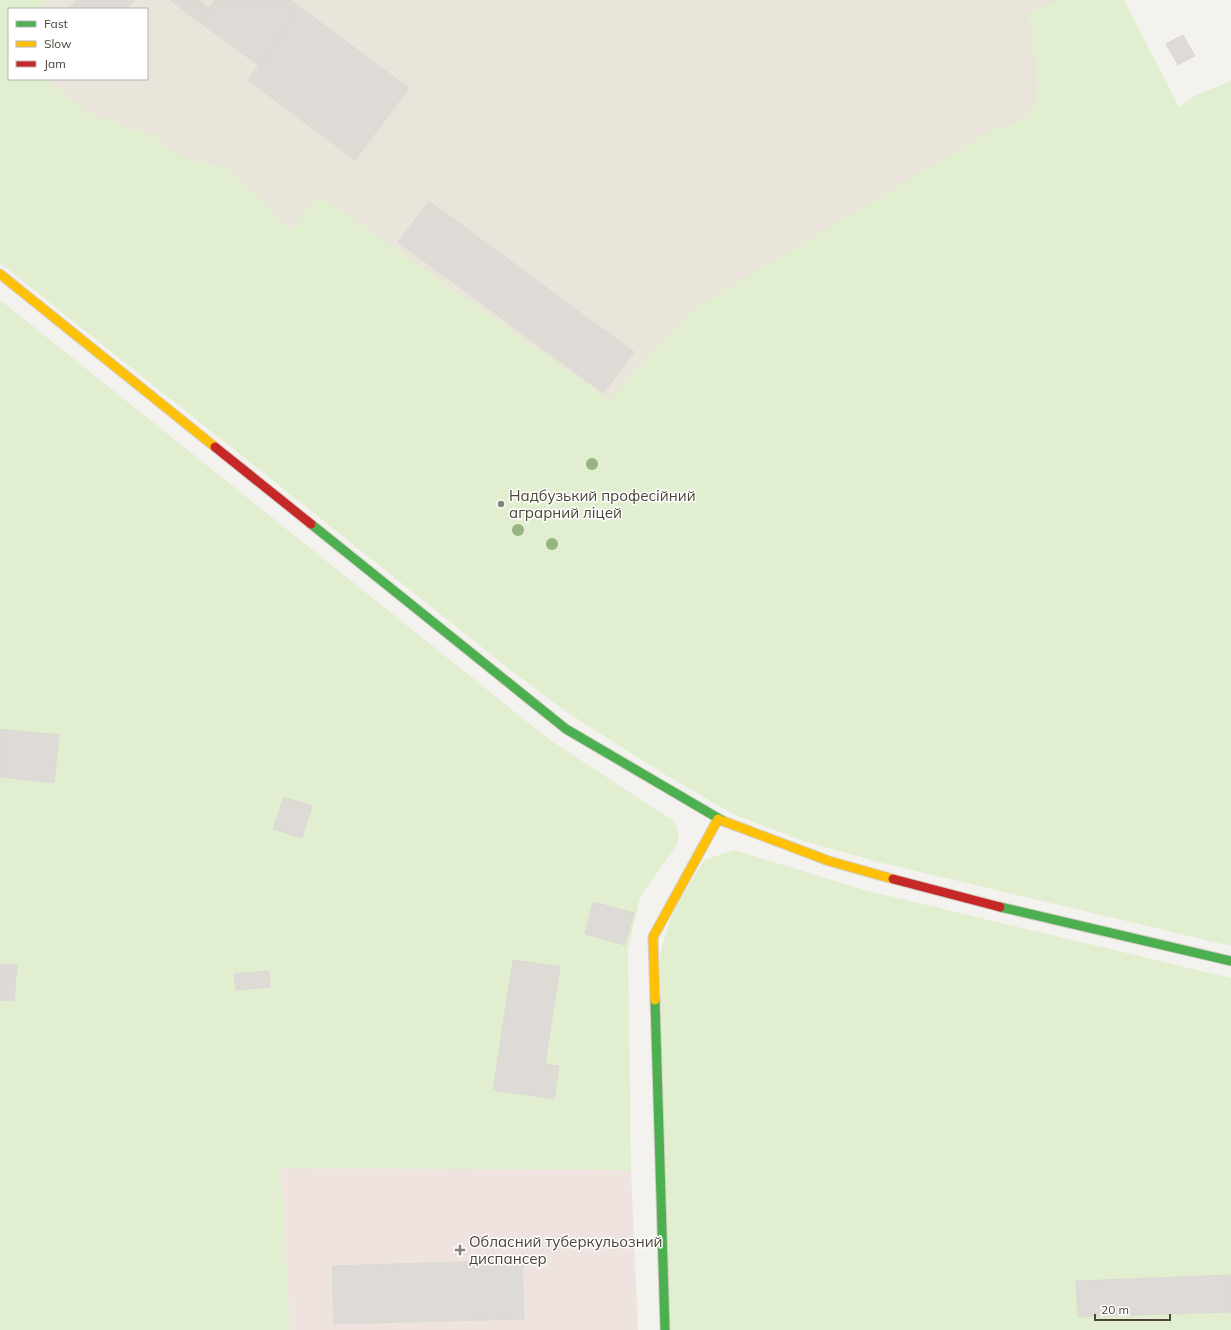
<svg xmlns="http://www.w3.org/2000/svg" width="1231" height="1330" font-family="Mulish,sans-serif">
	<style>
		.education { fill: #eae5da; fill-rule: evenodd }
		.medical { fill: #eee3df }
		.green { fill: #e1eecf }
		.building { fill: #dedbd6; stroke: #dcd9d4 }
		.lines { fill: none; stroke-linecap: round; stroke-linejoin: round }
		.fast-casing { stroke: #d3cfc5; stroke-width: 11 }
		.slow-casing { stroke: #d3cfc5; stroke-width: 11 }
		.jam-casing { stroke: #d3cfc5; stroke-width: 11 }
		.fast { stroke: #4caf50; stroke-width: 9 }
		.slow { stroke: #ffc107; stroke-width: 9 }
		.jam { stroke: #c62828; stroke-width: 9 }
		.tree { fill: #96b382 }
		.poi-dot { fill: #868178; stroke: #fff; stroke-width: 1.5 }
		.labels { text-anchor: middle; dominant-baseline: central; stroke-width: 3; stroke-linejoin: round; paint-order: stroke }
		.poi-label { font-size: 15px; fill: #4b4439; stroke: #fff; text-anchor: start }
	</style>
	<rect width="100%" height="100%" fill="#f4f2ee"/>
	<path class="education" d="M0,0H1082L1138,102L574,685L0,215ZM9,9H147V79H9Z"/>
	<polygon class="medical" points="281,1168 631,1170 638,1330 290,1330"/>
	<g class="green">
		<path d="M0,0H47L40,9H9V47L7,49L9,51V79H45L92,115L152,135L181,157L225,168L262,200L280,220L292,229L319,195L609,399L696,307L995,128C1006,126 1017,124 1026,117C1048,102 1031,37 1028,14L1060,0H1124L1179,107L1196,95L1231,81V946L874,861L801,840L735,815L664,774L568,713L513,672L0,263Z"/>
		<polygon points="0,300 550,740 675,822 679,833 677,845 640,897 628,950 631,1170 281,1168 290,1330 0,1330"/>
		<polygon points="734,850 864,890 1231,978 1231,1330 668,1330 660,954 672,914 704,860"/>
	</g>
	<g class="building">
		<polygon points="76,0 134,0 127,9 69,9"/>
		<polygon points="170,0 199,0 209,8 199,22"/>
		<polygon points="215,0 291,0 301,8 258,65 199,22"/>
		<polygon points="301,8 409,88 355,160 248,80"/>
		<polygon points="1183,35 1195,56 1178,65 1166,44"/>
		<polygon points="429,201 634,352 603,393 398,242"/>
		<polygon points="0,729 59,735 54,783 0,777"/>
		<polygon points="284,797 312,806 302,838 273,829"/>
		<polygon points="593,902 634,913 625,945 585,934"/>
		<polygon points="513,960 560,967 545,1064 559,1066 554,1099 493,1090"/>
		<polygon points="0,964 17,965 14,1001 0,1000"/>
		<polygon points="269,971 270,987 236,990 234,974"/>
		<polygon points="522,1260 524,1319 334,1324 332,1266"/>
		<polygon points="1231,1275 1231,1312 1078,1317 1076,1281"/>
	</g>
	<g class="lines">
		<g class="fast-casing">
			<g id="fast">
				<polyline points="311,524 566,729 723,821"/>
				<polyline points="1000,907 1231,961"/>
				<polyline points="655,1000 665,1330"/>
			</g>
		</g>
		<g class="slow-casing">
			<g id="slow">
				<polyline points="0,274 215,447"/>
				<polyline points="723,821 829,861 893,879"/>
				<polyline points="655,1000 653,937 718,819"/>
			</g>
		</g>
		<g class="jam-casing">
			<g id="jam">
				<polyline points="215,447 311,524"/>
				<polyline points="893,879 1000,907"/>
			</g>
		</g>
		<use href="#fast" class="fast"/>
		<use href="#slow" class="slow"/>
		<use href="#jam" class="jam"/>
	</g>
	<g class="tree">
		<circle cx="592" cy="464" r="6"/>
		<circle cx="518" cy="530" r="6"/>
		<circle cx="552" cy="544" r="6"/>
	</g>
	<g class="poi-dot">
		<circle cx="501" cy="504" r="4"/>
		<path d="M458 1244h4v4h4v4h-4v4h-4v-4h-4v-4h4z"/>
	</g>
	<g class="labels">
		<g class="poi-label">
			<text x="509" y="495">Надбузький професійний<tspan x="509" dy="17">аграрний ліцей</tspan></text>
			<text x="469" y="1241">Обласний туберкульозний<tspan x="469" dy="17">диспансер</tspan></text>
		</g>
	</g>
	<rect x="8" y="8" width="140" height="72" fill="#ffffff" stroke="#b7b4b0"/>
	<rect x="16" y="21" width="20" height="6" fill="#4caf50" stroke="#b7b4b0"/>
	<text x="44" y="28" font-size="12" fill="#4b4439">Fast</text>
	<rect x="16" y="41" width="20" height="6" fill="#ffc107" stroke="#b7b4b0"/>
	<text x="44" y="48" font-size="12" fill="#4b4439">Slow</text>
	<rect x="16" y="61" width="20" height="6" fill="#c62828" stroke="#b7b4b0"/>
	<text x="44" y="68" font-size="12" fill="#4b4439">Jam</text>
	<path d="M1095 1314v6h75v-6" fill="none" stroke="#4b4439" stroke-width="2"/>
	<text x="1101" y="1314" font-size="12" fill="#4b4439" stroke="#ffffff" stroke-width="3" paint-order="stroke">20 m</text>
</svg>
